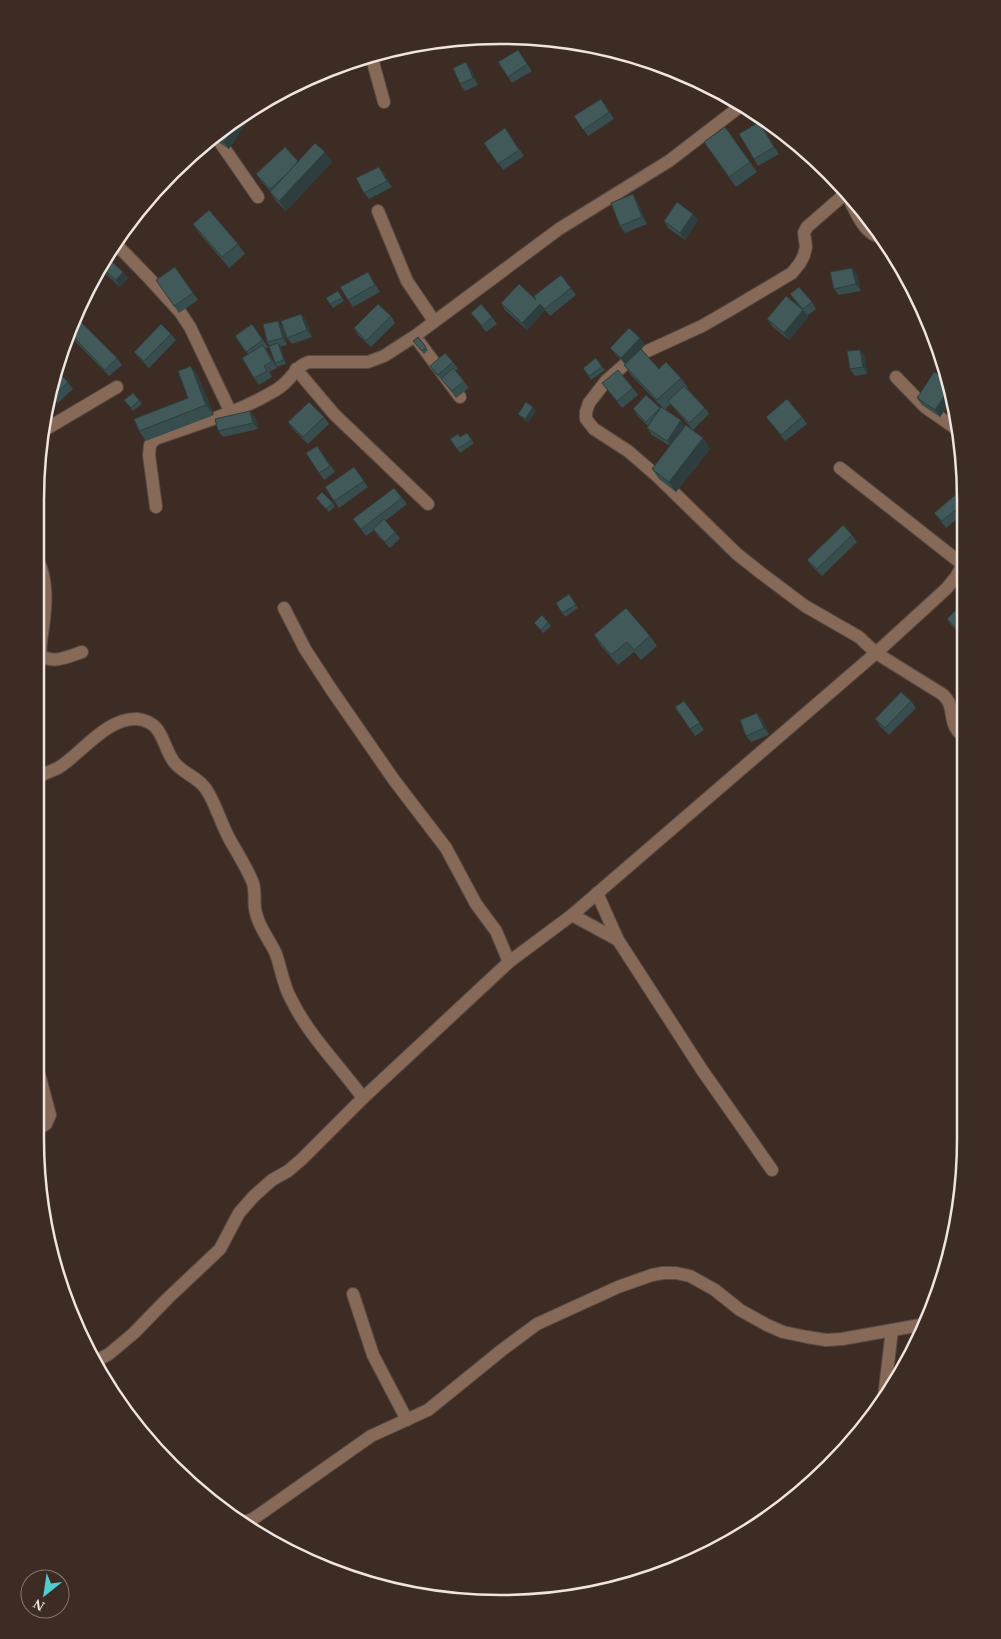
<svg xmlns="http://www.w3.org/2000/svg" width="1001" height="1639" font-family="Georgia,serif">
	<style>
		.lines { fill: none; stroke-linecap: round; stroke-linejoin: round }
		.minor-casing { stroke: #594a42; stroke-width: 14 }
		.minor { stroke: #876958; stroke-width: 12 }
		.wall { fill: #384d4d }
		.shaded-wall { fill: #2e3e3e }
		.building { fill: #415959; stroke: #2e3e3e }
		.rim { fill: none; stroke: #efe5df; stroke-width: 2.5 }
	</style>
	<rect width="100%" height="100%" fill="#3c2c24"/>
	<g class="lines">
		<g class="minor-casing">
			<g id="minor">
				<polyline points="371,55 384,102"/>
				<polyline points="215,135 258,197"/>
				<path d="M843,186C852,202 862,236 882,237"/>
				<path d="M846,193L807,227L804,233L806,247L804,255L800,263L792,273L735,307L702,326L641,354L624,365L606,381L589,403L586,412V419L594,429L628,451L657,476L737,554L761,573L805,606L859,637L876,653L942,694C958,707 945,723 964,737"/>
				<polyline points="378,211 407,281 434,321"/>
				<polyline points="116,244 148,277 180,312 190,327 231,413"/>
				<polyline points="416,338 460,397"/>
				<polyline points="296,369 334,414 428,504"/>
				<polyline points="896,377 925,407 958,430"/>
				<polyline points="41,432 117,387"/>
				<polyline points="840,468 962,564"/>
				<path d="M156,507L149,455L150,445L155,439C193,425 232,415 267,395C275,391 283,386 289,379C296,371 299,365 309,362H368L384,356L415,336L559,229L669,161L742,105"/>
				<path d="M38,561C48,581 46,606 43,627C42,637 39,645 41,655C53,665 69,656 82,652"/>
				<polyline points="956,577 965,587"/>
				<polyline points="284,608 305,649 331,689 394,780 446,848 476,904 496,931 509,962"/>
				<path d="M37,777C44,774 51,771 58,768C80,755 107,717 137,719C164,722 161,744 174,762C182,773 198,777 206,789C216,804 221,824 230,840C238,854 247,868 253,883C256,893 253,904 256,913C259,928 270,940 276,954C281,968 283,984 290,997C308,1035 339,1065 363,1098"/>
				<polyline points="597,893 618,940 702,1070 772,1170"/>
				<polyline points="572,915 618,940"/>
				<polyline points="35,1130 46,1124 50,1115 39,1074"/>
				<polyline points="353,1294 373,1355 407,1420"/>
				<polyline points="98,1360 109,1354 134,1333 167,1299 220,1249 239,1213 254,1196 272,1180 288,1171 302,1159 363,1098 509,962 572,915 876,653 946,589 956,577 965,560"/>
				<polyline points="884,1397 892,1330"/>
				<polyline points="244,1522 253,1519 371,1436 428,1410 502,1350 537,1324 618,1287 652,1275 663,1273 676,1273 690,1276 715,1290 740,1310 767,1325 783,1332 807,1337 826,1340 842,1339 926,1324"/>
			</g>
		</g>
		<use href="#minor" class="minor"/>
	</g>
	<g class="wall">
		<polygon points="518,50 532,71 512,83 508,77"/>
		<polygon points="656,64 666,68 661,70"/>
		<polygon points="471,69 478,85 465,91 460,84"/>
		<polygon points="601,99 614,119 588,136 574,116"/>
		<polygon points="758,115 774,125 767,129"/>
		<polygon points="241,116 246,123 229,149 212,138"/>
		<polygon points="759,122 779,154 758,166 754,159"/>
		<polygon points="725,127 757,172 736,187 704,142"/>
		<polygon points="505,128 524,156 503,170 484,143"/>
		<polygon points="332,162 286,211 277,202 270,192 270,191 261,181 256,174"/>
		<polygon points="379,167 392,187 369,199 364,193"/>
		<polygon points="637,201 647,224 625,233 620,226"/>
		<polygon points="693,214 698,220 685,240 668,228 664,221"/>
		<polygon points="193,224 238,244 245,254 229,268 200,234"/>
		<polygon points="108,258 128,278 120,287 101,270"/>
		<polygon points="175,267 198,300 179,313 156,280"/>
		<polygon points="857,274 861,291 839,295 834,289"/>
		<polygon points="372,279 380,292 353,307 348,300"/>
		<polygon points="571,288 576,295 550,316 545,310 527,330 505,310 501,303 536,300"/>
		<polygon points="338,291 344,301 333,308 326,298"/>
		<polygon points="790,294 812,302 816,309 807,316 806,314 808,317 789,340 772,326 767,319 802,310"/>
		<polygon points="471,313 492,317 497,324 486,332"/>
		<polygon points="301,314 306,321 312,337 292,344 287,338 284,328 287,345 280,347 286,364 277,367 275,363 270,346 267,342 283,327"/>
		<polygon points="391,316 395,323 371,347 358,335 354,328"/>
		<polygon points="252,324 268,347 266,349 277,368 269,372 272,377 259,385 254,378 248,354 235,336"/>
		<polygon points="70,333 117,358 122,365 109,376 74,340"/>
		<polygon points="171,334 176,340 149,368 139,358 134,352"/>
		<polygon points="418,337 428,350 424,354 416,344"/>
		<polygon points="645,345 641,349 659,369 681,378 688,388 687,389 705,408 709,414 693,430 670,404 665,410 685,427 703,438 710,449 676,492 659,479 652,469 670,446 652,435 647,428 648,426 637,415 633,409 663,408 631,375 624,365 625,364 615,354 610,348"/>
		<polygon points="865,356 867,374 855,376 850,369"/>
		<polygon points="596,358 605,370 591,380 583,368"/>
		<polygon points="453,362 458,369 455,371 469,388 456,398 443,381 434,373 430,366"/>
		<polygon points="191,366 198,376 214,415 146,441 139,431 188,398"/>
		<polygon points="57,371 68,382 73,389 58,403 51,396"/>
		<polygon points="950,382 953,397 940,417 922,405 917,398"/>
		<polygon points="602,383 633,388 638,395 622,408"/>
		<polygon points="124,400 139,400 142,404 133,411"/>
		<polygon points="536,411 528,422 521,417 518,414"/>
		<polygon points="255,417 258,429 223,437 218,431"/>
		<polygon points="324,417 329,424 308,444 293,429 288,422"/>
		<polygon points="766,417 802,417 807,424 785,441"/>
		<polygon points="467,433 474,443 460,453 450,439 460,437"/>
		<polygon points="317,446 335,472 324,480 306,453"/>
		<polygon points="354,467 368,487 339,508 325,487"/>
		<polygon points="394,488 407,504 385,521 395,532 400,538 390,548 378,536 374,530 366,536 353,519"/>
		<polygon points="965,497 965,513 946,528 934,513"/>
		<polygon points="316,498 333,503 335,507 329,512"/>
		<polygon points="852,535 857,542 822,576 812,566 807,560"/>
		<polygon points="569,594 578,608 565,617 556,603"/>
		<polygon points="964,604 964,638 952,626 947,619"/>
		<polygon points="548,622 551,626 543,633 534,623"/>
		<polygon points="594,635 650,636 657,646 641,660 634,652 618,665 601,646"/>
		<polygon points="684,701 704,730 695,736 675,707"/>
		<polygon points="911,701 916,708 889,735 880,726 875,719"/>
		<polygon points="762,719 769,735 751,742 746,736"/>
	</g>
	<g class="shaded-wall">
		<polygon points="466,62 471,69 478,85 473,78"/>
		<polygon points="241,116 246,123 229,149 224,142"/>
		<polygon points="759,122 764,129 779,154 774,147"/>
		<polygon points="325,152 332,162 286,211 279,201"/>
		<polygon points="379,167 384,173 392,187 387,181"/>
		<polygon points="633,194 637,201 647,224 642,217"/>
		<polygon points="151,197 152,198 143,207 142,206"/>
		<polygon points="693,214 698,220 685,240 680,233"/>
		<polygon points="852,268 857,274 861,291 856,284"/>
		<polygon points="123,272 128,278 120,287 116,280"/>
		<polygon points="540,304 545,310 527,330 522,323"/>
		<polygon points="803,310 808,317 789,340 784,333"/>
		<polygon points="301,314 306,321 312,337 307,330"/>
		<polygon points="278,321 283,327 287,345 283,338"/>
		<polygon points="640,338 645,345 626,365 621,358"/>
		<polygon points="278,343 281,347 286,364 284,360"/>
		<polygon points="860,350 865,356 867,374 863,367"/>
		<polygon points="191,366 198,376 214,415 206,405"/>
		<polygon points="951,386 953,397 940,417 935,410"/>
		<polygon points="533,407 536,411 528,422 525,419"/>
		<polygon points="250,411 255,417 258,429 253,423"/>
		<polygon points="681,420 685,427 672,447 667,441"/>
		<polygon points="703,438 710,449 676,492 669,482"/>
		<polygon points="757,713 762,719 769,735 764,728"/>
	</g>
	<g class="building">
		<polygon points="518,50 527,64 508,77 498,62"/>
		<polygon points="466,62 473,78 460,84 453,68"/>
		<polygon points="601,99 609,112 583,130 574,116"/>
		<polygon points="758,115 766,120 762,122"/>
		<polygon points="241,117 224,142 214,136"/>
		<polygon points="759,122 774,147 754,159 739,134"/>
		<polygon points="725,127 750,162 729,177 704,142"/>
		<polygon points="505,128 519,150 498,164 484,143"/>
		<polygon points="315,143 325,152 279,201 270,192"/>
		<polygon points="285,147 298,161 287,174 270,189 256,174"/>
		<polygon points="379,167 387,181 364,193 356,178"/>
		<polygon points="633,194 642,217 620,226 611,203"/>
		<polygon points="677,202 693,214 680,233 664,221"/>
		<polygon points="209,210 238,244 222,257 193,224"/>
		<polygon points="108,258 123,272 116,280 102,268"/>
		<polygon points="175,267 193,293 174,306 156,280"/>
		<polygon points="852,268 856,284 834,289 830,272"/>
		<polygon points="368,272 375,285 348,300 340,287"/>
		<polygon points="561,275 571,288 545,309 540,304 522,323 501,303 519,284 536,300 534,296"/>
		<polygon points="799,287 812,302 803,309 790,294"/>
		<polygon points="338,291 342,298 330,304 326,298"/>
		<polygon points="786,296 803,310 784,333 767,319"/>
		<polygon points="378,304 391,316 366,341 354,328"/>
		<polygon points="481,304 492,317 482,326 471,313"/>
		<polygon points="301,314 307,330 287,338 281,321"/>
		<polygon points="278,321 283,338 267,342 263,324"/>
		<polygon points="81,322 117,358 105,370 70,333"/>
		<polygon points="161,324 171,334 144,361 134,352"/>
		<polygon points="252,324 263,340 246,352 235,336"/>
		<polygon points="629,328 640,338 621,358 610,348"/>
		<polygon points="418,337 426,347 422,351 413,341"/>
		<polygon points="278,343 284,360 275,363 269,346"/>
		<polygon points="263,345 272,361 264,366 267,371 254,378 242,358"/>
		<polygon points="641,349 659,369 666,362 681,378 657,400 624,365"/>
		<polygon points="860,350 863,367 850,369 847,351"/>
		<polygon points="445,353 453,362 438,375 430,366"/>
		<polygon points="596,358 602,367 589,376 583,368"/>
		<polygon points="191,366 206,405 139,431 134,419 188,398 178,371"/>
		<polygon points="453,368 464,381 452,391 441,379"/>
		<polygon points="618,370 633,388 617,401 602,383"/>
		<polygon points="57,371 68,382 53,397 51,394"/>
		<polygon points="934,372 950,382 951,386 935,410 917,398"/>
		<polygon points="684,386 705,408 689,423 668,401"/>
		<polygon points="133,393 139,400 131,408 124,400"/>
		<polygon points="646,395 660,408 646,422 633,409"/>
		<polygon points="787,399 802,417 781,435 766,417"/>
		<polygon points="309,402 324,417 303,437 288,422"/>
		<polygon points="526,402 533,407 525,419 518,414"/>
		<polygon points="661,407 681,420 667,441 647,428"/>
		<polygon points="250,411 253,423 218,431 215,419"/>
		<polygon points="686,425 703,438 669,482 652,469"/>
		<polygon points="467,433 472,440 457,449 450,439 458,434 460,437"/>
		<polygon points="317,446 330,466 319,473 306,453"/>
		<polygon points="354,467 364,481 334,501 325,487"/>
		<polygon points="394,488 402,498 361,529 353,519"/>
		<polygon points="960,491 965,497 965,502 942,521 934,513"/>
		<polygon points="322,492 333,503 326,509 316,498"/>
		<polygon points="384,519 395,532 385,542 373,529"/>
		<polygon points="843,525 852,535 817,569 807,560"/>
		<polygon points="569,594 576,605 562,613 556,603"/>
		<polygon points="963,603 964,604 964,626 959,631 947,619"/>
		<polygon points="626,608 650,636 634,650 627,642 611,655 594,635"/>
		<polygon points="542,615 548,622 541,630 534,623"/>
		<polygon points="901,692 911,701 885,728 875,719"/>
		<polygon points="684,701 700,723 690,729 675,707"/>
		<polygon points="757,713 764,728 746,736 740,720"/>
	</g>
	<path d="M0 0H1001V1639H0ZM500 44H501A456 456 0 0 1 957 500V1139A456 456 0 0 1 501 1595H500A456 456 0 0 1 44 1139V500A456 456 0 0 1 500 44Z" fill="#3c2c24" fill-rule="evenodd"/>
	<path class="rim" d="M500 44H501A456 456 0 0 1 957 500V1139A456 456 0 0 1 501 1595H500A456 456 0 0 1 44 1139V500A456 456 0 0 1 500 44Z"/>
	<g transform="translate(45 1594) rotate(210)"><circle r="24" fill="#3c2c24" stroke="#84766f"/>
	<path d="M0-4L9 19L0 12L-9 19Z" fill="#52cdcf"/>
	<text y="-8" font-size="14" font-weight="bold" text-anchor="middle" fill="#efe5df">N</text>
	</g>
</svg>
